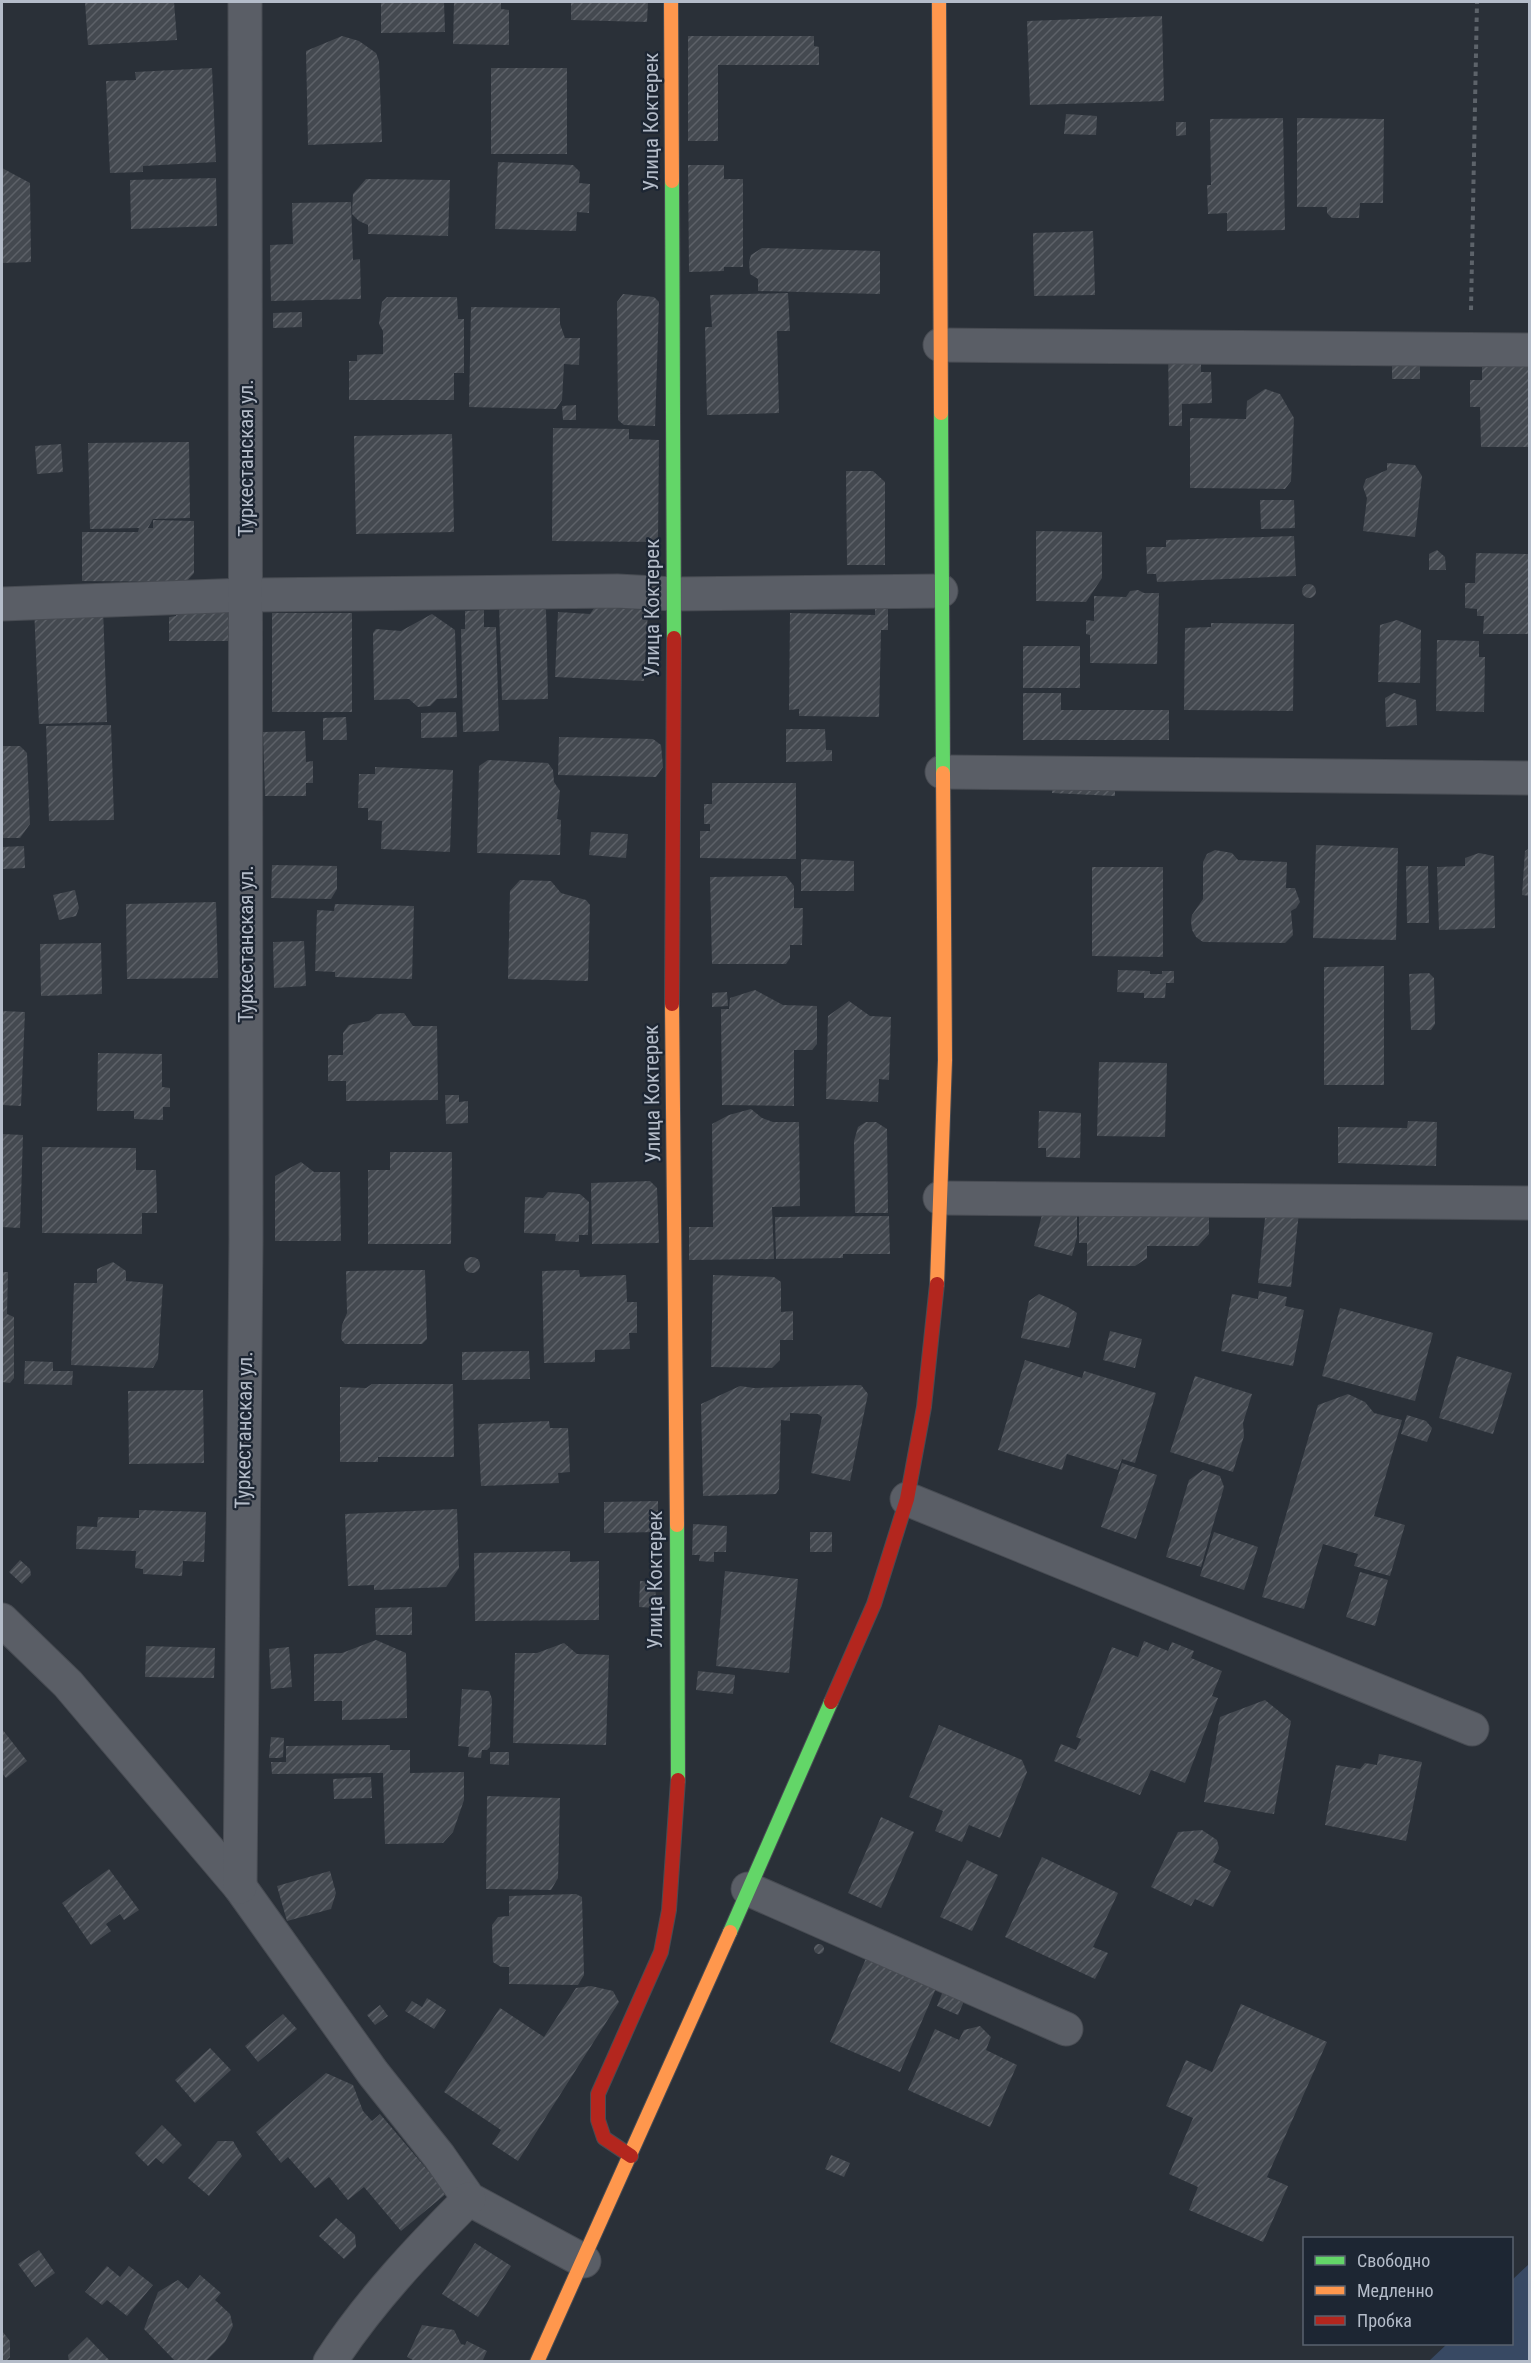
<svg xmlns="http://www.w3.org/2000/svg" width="1531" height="2363" font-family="'Roboto Condensed',sans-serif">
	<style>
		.water { fill: #384963 }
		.building { fill: url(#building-hatch) }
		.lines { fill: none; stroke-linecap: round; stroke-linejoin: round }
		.street-casing { stroke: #484c53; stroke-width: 35 }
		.fast-casing { stroke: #484c53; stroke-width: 16 }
		.slow-casing { stroke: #484c53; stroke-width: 16 }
		.jam-casing { stroke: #484c53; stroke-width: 16 }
		.path { stroke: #5d636a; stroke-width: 4; stroke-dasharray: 4.5 4.5; stroke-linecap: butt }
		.street { stroke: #5a5e66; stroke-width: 33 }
		.fast { stroke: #63d668; stroke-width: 14 }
		.slow { stroke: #ff974d; stroke-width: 14 }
		.jam { stroke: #b3261e; stroke-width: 14 }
		.labels { text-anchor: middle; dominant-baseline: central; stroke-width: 4.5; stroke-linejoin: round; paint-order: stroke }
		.street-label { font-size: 21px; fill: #b4bcc9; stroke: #1d2633 }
	</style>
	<defs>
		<pattern id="building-hatch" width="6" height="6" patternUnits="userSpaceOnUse" patternTransform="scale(1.5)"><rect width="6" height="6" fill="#444950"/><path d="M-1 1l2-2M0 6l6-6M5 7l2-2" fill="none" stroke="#5d6168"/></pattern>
	</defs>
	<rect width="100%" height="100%" fill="#2a3038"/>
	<polygon class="water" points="1529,2264 1529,2361 1429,2361 1447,2344 1512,2344 1512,2280"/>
	<g class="building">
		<polygon points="85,2 174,2 177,40 88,45"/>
		<polygon points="381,2 444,2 445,32 381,33"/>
		<polygon points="454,2 501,2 501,9 509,10 509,45 453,44"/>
		<polygon points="571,2 648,2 647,22 571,20"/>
		<polygon points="1162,16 1164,101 1030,105 1027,21"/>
		<polygon points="342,36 359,41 376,53 379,61 382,142 308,145 306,51"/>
		<polygon points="688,36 814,36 814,46 819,47 819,65 718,65 718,141 688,141"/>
		<polygon points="212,68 216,162 143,166 143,172 110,173 106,81 136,80 135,72"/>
		<rect x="491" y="68" width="76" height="86"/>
		<polygon points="1066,114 1097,116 1096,135 1064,134"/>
		<polygon points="1283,118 1285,230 1227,231 1227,213 1208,214 1207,185 1211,185 1210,119"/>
		<polygon points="1297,118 1384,119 1383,203 1360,203 1359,218 1332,218 1327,213 1327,207 1297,207"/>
		<polygon points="1176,122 1186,122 1186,135 1176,136"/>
		<polygon points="498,162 573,165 580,172 579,183 590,184 589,213 577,212 576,231 495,229"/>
		<polygon points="688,165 724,165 724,179 743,179 743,267 724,267 724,271 689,272"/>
		<polygon points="2,168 30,183 31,262 2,263"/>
		<polygon points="216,178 217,226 131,229 130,180"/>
		<polygon points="366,179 450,180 448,236 368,234 368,225 359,221 352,214 353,194"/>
		<polygon points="351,202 353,260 360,259 361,299 271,301 270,245 293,244 292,203"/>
		<polygon points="1093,231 1095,295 1034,296 1033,233"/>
		<polygon points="762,248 880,251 880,294 758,291 758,279 750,274 749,262 751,255"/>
		<polygon points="788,293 790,331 777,331 779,413 707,415 705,327 712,327 710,295"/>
		<polygon points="623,294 654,297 659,302 655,426 624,425 618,420 617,302"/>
		<polygon points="387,297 457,297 458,319 464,319 464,373 454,373 454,400 349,400 349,361 357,361 357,355 383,354 383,331 379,324 382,302"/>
		<polygon points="471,307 560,308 560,324 565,338 580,338 579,365 564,364 562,400 556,409 469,407"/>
		<polygon points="302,312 302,327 273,328 273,313"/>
		<polygon points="1168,346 1201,351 1201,372 1211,372 1212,403 1182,404 1182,426 1169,426"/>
		<polygon points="1530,355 1530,447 1481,447 1480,407 1470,407 1470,380 1482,380 1482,356"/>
		<rect x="1392" y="356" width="28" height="23"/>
		<polygon points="1265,389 1280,394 1294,418 1291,481 1285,489 1190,488 1190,418 1246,419 1247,401"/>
		<polygon points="576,405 576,420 563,420 562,406"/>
		<polygon points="553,428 629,429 629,439 659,440 658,542 552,541"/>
		<polygon points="452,434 454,532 356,534 354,436"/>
		<polygon points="189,442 190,518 153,519 148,528 153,528 153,520 194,521 194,573 186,582 82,581 82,532 138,532 139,528 90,529 88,443"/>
		<polygon points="61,444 63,472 37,474 35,446"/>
		<polygon points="1387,463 1415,465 1422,476 1415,537 1363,531 1367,498 1363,487 1366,479 1387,470"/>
		<polygon points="846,471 873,471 885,482 885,565 847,565"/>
		<polygon points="1260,500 1294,500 1295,528 1261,529"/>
		<polygon points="1036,531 1102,532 1102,578 1086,602 1036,601"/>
		<polygon points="1294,536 1296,576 1157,582 1156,574 1147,574 1146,547 1166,547 1166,540"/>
		<polygon points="1437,550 1445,557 1446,570 1429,570 1429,554"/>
		<polygon points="1476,553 1530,554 1530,634 1483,634 1484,616 1477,616 1477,609 1465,608 1465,583 1475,583"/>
		<circle cx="1309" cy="591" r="7"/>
		<polygon points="1138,590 1144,593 1159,593 1157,664 1090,663 1090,635 1086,634 1086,620 1094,621 1094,596 1126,597 1130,591"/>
		<polygon points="540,602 546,610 548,699 502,700 499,607"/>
		<polygon points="606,603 613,608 648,610 644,681 555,677 558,612 590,614 597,604"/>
		<polygon points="230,605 231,641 169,641 169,617 176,616 176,606"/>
		<polygon points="34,607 103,607 107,722 39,724"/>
		<polygon points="875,609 888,609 888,630 881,630 879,717 799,716 799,709 789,710 790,613 875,615"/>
		<polygon points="484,610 484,627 496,627 499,731 463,732 461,629 465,629 465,611"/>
		<rect x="272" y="613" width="80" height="99"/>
		<polygon points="432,614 455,630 457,698 437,699 430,706 418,707 409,699 374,700 373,633 376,629 401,631"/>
		<polygon points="1397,620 1421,630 1420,683 1378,682 1380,625"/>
		<polygon points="1211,623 1294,624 1293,711 1184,710 1185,628 1211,627"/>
		<polygon points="1437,640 1479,641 1479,657 1485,657 1484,712 1436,711"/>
		<rect x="1023" y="646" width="57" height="42"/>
		<polygon points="1023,693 1061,693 1061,710 1169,710 1169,740 1023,740"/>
		<polygon points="1394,693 1416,700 1417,725 1386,727 1385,698"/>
		<polygon points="456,712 457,737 421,738 421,713"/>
		<polygon points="346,717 347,740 323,740 323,718"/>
		<polygon points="111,725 114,820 49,821 46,726"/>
		<polygon points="786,729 825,729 826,750 832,750 832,761 786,762"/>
		<polygon points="305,731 306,762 313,761 313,783 306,783 306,796 265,796 263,732"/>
		<polygon points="559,737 653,739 661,745 663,767 656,777 558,775"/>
		<polygon points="2,746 20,746 27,753 30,824 20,838 2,838"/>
		<polygon points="488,760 548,763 553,770 554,782 560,791 557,819 561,820 560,855 477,853 479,766"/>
		<polygon points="375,767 453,770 450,852 381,849 382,821 368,820 368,808 358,808 359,774 375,774"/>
		<polygon points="1053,774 1115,782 1115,796 1052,793"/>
		<polygon points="712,783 796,783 796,859 700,858 700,831 710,831 710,824 704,824 704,804 712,804"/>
		<polygon points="591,832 628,834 626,858 589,855"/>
		<polygon points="1316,845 1398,848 1396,940 1313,938"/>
		<polygon points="24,846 25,868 2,869 2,847"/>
		<polygon points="1530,848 1530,896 1522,895 1525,851"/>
		<polygon points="1215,850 1232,853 1238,860 1287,862 1286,888 1295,888 1300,902 1296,908 1291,911 1293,935 1285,943 1203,942 1196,937 1192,930 1191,921 1192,915 1203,899 1203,862 1207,854"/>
		<polygon points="1479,853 1494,856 1495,928 1439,930 1437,867 1465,866 1465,858"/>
		<polygon points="801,859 854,861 854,891 801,891"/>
		<polygon points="272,865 337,866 337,889 331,899 271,898"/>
		<polygon points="1406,866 1428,866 1429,923 1407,923"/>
		<polygon points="1092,867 1163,867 1163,957 1092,956"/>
		<polygon points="786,876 794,886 794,908 803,908 802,945 790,945 790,958 786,964 712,964 710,877"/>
		<polygon points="520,880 551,881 561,893 586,900 590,905 588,981 508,979 510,891"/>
		<polygon points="75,890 79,908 76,916 59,920 53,895"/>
		<polygon points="216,902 218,978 127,979 126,904"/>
		<polygon points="335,904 414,906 412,979 335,977 335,972 315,971 317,910 334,911"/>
		<polygon points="304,941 306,986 274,988 273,942"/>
		<polygon points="101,943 102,994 41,996 40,944"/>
		<polygon points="1384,966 1384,1085 1324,1085 1324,967"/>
		<polygon points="1118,970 1150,971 1150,974 1162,974 1162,971 1174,971 1174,983 1166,983 1165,998 1144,998 1144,993 1117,992"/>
		<polygon points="1429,973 1434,978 1435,1024 1431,1030 1411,1030 1409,974"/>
		<polygon points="755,990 783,1005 817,1006 817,1044 812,1050 794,1050 794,1106 722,1105 721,1009 729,1009 730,998"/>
		<polygon points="727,992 728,1006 712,1007 712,993"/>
		<polygon points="849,1001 870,1016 891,1017 889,1080 879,1079 878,1102 826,1099 828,1016"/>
		<polygon points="2,1011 25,1012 21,1106 2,1105"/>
		<polygon points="404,1013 413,1026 437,1026 438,1100 346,1101 346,1081 328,1081 328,1055 343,1055 343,1033 349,1025 369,1021 377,1014"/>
		<polygon points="98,1053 162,1054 162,1087 170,1088 170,1107 163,1107 163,1120 134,1119 134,1111 97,1111"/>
		<polygon points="1099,1062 1167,1063 1165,1137 1097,1136"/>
		<polygon points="445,1095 459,1095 459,1102 468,1101 468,1123 446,1124"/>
		<polygon points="751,1109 762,1118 773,1122 799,1122 800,1206 772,1207 774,1259 689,1260 689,1227 713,1227 712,1124 729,1115"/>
		<polygon points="1039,1111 1081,1113 1080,1158 1046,1157 1046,1148 1038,1148"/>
		<polygon points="1408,1121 1437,1122 1436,1166 1338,1163 1338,1127 1407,1128"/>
		<polygon points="866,1122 876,1122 887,1129 888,1213 855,1213 854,1141 858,1127"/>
		<polygon points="2,1134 23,1135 20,1228 2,1227"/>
		<polygon points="42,1147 136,1148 136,1170 156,1170 157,1213 142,1213 142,1234 42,1233"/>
		<polygon points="390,1152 452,1152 451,1244 368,1244 368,1170 390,1170"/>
		<polygon points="301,1162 314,1172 340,1172 341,1241 275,1241 275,1176"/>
		<polygon points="650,1181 657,1188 659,1243 592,1244 591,1183"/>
		<polygon points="548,1192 580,1194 589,1202 588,1235 579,1235 579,1242 555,1241 556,1234 524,1233 525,1197 543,1198"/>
		<polygon points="1046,1199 1077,1211 1077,1237 1072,1256 1034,1246"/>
		<polygon points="1267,1200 1300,1203 1291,1287 1258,1283"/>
		<polygon points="1079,1202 1209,1202 1209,1234 1198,1246 1147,1246 1147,1258 1135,1266 1087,1266 1087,1243 1079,1243"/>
		<polygon points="889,1216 890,1254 843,1254 843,1258 776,1259 775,1217"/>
		<circle cx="472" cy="1265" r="8"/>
		<polygon points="113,1262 126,1271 126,1281 163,1284 158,1359 153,1368 71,1365 74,1283 97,1283 97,1269"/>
		<polygon points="425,1270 427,1339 422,1344 345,1344 341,1339 342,1325 347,1313 346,1271"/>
		<polygon points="579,1270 580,1277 626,1275 627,1302 637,1302 637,1333 629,1333 630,1349 595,1350 595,1362 544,1363 542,1271"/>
		<polygon points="2,1272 8,1272 7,1314 14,1317 14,1378 10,1383 2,1382"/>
		<polygon points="713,1275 774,1277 781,1282 781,1312 793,1311 793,1340 780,1340 780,1360 772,1368 711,1367"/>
		<polygon points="1259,1291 1287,1297 1285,1306 1304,1310 1293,1366 1221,1351 1232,1294 1258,1299"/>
		<polygon points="1039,1294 1068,1307 1077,1313 1069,1348 1021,1338 1029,1301"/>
		<polygon points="1340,1308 1433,1333 1415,1401 1322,1376"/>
		<polygon points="1110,1331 1142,1339 1135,1368 1103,1360"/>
		<polygon points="529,1351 530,1379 462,1380 462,1352"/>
		<polygon points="1457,1356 1512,1373 1493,1434 1439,1418"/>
		<polygon points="1025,1360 1082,1378 1084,1371 1156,1393 1135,1463 1122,1459 1118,1470 1067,1454 1062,1470 998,1450"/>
		<polygon points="25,1361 53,1362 53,1371 73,1371 72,1385 24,1384"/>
		<polygon points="1195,1376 1252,1394 1243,1423 1244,1436 1233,1472 1170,1452"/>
		<polygon points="372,1384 453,1384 454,1457 378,1457 378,1462 340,1462 340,1387 366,1388"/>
		<polygon points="861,1385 868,1394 850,1481 811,1473 822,1417 818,1414 790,1413 790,1421 781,1420 779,1489 776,1494 703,1496 701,1404 740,1386 754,1388"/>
		<polygon points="203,1390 204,1463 129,1464 128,1391"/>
		<polygon points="1348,1394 1365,1402 1374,1413 1402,1420 1374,1516 1405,1525 1390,1576 1354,1566 1358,1554 1323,1544 1304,1609 1262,1597 1318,1405"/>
		<polygon points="1407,1415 1426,1421 1432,1428 1427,1442 1401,1434"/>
		<polygon points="549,1421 550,1428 568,1428 570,1472 558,1473 559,1483 481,1486 478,1424"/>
		<polygon points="1122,1463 1157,1475 1136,1539 1101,1527"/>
		<polygon points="1203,1470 1220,1476 1224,1487 1201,1567 1166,1557 1189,1480"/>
		<polygon points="658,1501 658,1532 604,1533 604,1502"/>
		<polygon points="457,1509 459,1568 446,1587 374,1590 374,1585 348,1586 345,1514"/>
		<polygon points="139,1510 206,1512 204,1562 183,1561 182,1576 143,1574 143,1569 135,1568 136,1551 76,1549 77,1526 97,1527 98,1517 139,1518"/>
		<polygon points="693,1524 727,1526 726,1552 714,1552 714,1562 699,1561 700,1555 692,1555"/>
		<rect x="810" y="1532" width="22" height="20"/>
		<polygon points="1214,1532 1258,1547 1244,1590 1200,1576"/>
		<polygon points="570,1551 570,1562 599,1561 599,1620 475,1621 474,1553"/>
		<polygon points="20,1560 30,1569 31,1575 22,1584 9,1572"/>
		<polygon points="725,1571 798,1579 789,1673 716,1666"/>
		<polygon points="1360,1572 1388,1580 1375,1626 1346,1617"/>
		<polygon points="640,1581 656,1582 655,1608 639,1607"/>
		<polygon points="412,1607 412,1635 376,1635 375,1608"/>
		<polygon points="376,1640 406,1653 407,1718 342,1720 342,1701 314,1701 314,1654 342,1653"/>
		<polygon points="1144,1641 1168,1651 1172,1642 1194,1651 1191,1658 1222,1671 1212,1696 1218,1698 1185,1783 1151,1770 1140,1795 1054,1761 1061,1744 1076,1750 1081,1739 1076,1737 1112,1647 1138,1657"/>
		<polygon points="564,1643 577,1654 609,1655 606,1745 513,1743 515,1653 537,1653"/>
		<polygon points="146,1646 215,1648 214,1678 145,1677"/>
		<polygon points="289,1647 292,1687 271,1689 269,1649"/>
		<polygon points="698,1671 735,1675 733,1694 696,1690"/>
		<polygon points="462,1689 489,1691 492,1699 490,1747 487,1750 482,1750 481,1758 468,1757 469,1747 458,1746"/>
		<polygon points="1265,1700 1291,1721 1274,1814 1204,1802 1220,1717"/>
		<polygon points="939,1725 1022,1760 1027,1772 1000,1838 969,1825 962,1842 935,1831 943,1811 909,1797"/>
		<polygon points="2,1729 27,1761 6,1778 2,1773"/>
		<polygon points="271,1737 284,1738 283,1757 279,1758 269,1758"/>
		<polygon points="390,1745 390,1750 410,1750 410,1773 464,1772 464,1800 453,1832 443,1843 385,1844 383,1773 272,1774 271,1762 286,1762 286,1746"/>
		<polygon points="490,1752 509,1752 509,1765 490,1764"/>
		<polygon points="1379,1754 1422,1762 1406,1841 1325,1825 1336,1765 1360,1769 1365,1763 1377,1765"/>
		<polygon points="371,1777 372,1798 334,1799 333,1779"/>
		<polygon points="487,1796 560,1798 558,1878 551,1890 486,1889"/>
		<polygon points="881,1817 914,1832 881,1908 848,1893"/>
		<polygon points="1202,1830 1217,1840 1219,1848 1213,1862 1231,1871 1213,1907 1195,1899 1191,1906 1151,1887 1178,1832"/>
		<polygon points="1042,1857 1118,1893 1093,1947 1108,1953 1095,1979 1005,1937"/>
		<polygon points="967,1860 998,1875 972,1931 940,1917"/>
		<polygon points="109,1869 139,1910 124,1920 120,1914 106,1924 111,1931 91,1945 62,1903"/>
		<polygon points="330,1871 336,1893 331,1909 287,1921 277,1886"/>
		<polygon points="576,1894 582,1897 584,1975 578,1985 509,1984 509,1967 501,1967 493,1962 492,1925 498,1917 509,1916 509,1896"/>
		<circle cx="819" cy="1949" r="5"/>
		<polygon points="867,1956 937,1986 900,2072 830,2042"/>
		<polygon points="947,1981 969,1990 958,2015 937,2006"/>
		<polygon points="591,1986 613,1991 619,2002 518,2161 492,2144 501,2130 444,2092 500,2008 544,2037 576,1988"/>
		<polygon points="427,1998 446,2010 434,2029 405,2011 412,2001 422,2007"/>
		<polygon points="1241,2004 1327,2042 1267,2177 1288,2186 1263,2242 1189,2210 1198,2187 1169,2174 1193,2118 1166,2106 1186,2060 1212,2072"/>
		<polygon points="380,2005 388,2016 375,2025 367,2015"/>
		<polygon points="283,2014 297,2029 258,2062 245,2046"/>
		<polygon points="980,2026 991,2037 986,2050 1017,2065 990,2127 908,2090 935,2029 959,2040 964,2030"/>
		<polygon points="210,2048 231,2070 195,2103 175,2080"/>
		<polygon points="326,2073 353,2085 363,2111 372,2121 380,2114 447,2193 401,2231 364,2187 348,2200 329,2177 315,2188 288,2157 281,2163 256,2132"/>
		<polygon points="162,2125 182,2145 163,2164 156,2158 148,2166 135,2153"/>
		<polygon points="218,2141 233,2141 242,2156 209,2196 188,2178"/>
		<polygon points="831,2155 850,2163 844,2177 825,2169"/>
		<polygon points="336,2218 355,2235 356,2247 344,2259 319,2236"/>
		<polygon points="475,2243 511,2266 478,2317 442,2294"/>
		<polygon points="39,2250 55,2273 35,2287 18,2264"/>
		<polygon points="107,2266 120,2277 129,2266 153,2285 127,2316 107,2300 102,2305 85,2292"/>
		<polygon points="200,2275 221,2293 215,2300 230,2314 233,2326 225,2342 205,2362 176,2362 144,2329 158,2292 178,2280 188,2289"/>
		<polygon points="422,2325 454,2330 461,2344 465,2345 467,2341 487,2351 482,2362 417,2362 407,2357"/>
		<polygon points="2,2331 10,2341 10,2357 5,2362 2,2362"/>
		<polygon points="87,2337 111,2362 69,2362 68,2355"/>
	</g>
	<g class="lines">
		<g class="street-casing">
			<g id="street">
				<polyline points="940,345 1530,350"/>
				<polyline points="2,604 246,595 617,591 674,594 941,591"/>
				<polyline points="942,772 1530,778"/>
				<polyline points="940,1198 1530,1203"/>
				<polyline points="907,1499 1472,1729"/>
				<polyline points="2,1620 68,1684 240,1887 373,2073 439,2156 469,2199 584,2261"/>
				<polyline points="240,1887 246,1239 245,2"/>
				<polyline points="748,1889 1066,2029"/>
				<path d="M330,2362C369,2302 419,2249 469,2199"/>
			</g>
		</g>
		<g class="fast-casing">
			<g id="fast">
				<polyline points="672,181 674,638"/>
				<polyline points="941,413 943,773"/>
				<polyline points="677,1525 678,1780"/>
				<polyline points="730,1932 831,1702"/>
			</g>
		</g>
		<g class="slow-casing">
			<g id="slow">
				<polyline points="671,2 672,181"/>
				<polyline points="939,2 941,413"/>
				<polyline points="672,1004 677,1525"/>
				<polyline points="937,1284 945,1060 943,773"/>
				<polyline points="537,2362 730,1932"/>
			</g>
		</g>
		<g class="jam-casing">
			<g id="jam">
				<polyline points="672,1004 674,638"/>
				<polyline points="831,1702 874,1604 907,1499 924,1407 937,1284"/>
				<polyline points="631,2156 604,2138 598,2120 598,2094 661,1952 669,1910 678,1780"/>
			</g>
		</g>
		<polyline class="path" points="1471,310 1477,2"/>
		<use href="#street" class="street"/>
		<use href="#fast" class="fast"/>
		<use href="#slow" class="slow"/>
		<use href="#jam" class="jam"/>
	</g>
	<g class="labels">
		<g class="street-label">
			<text transform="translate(651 122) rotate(-90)">Улица Коктерек</text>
			<text transform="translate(246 458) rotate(-90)">Туркестанская ул.</text>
			<text transform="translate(652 608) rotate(-90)">Улица Коктерек</text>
			<text transform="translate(246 944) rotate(-90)">Туркестанская ул.</text>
			<text transform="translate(652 1094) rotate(-91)">Улица Коктерек</text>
			<text transform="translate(244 1430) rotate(-89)">Туркестанская ул.</text>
			<text transform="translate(655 1580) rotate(-90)">Улица Коктерек</text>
		</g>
	</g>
	<rect width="1531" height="2363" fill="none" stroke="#b4bcc9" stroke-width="6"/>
	<rect x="1303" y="2237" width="210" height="108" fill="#1d2633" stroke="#59626f" stroke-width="1.5"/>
	<rect x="1315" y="2256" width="30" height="9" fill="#63d668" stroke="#59626f" stroke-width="1.5"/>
	<text x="1357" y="2267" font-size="18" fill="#b4bcc9">Свободно</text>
	<rect x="1315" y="2286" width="30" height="9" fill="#ff974d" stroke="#59626f" stroke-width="1.5"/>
	<text x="1357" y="2297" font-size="18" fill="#b4bcc9">Медленно</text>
	<rect x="1315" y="2316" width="30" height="9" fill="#b3261e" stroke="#59626f" stroke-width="1.5"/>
	<text x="1357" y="2327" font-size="18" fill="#b4bcc9">Пробка</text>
</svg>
